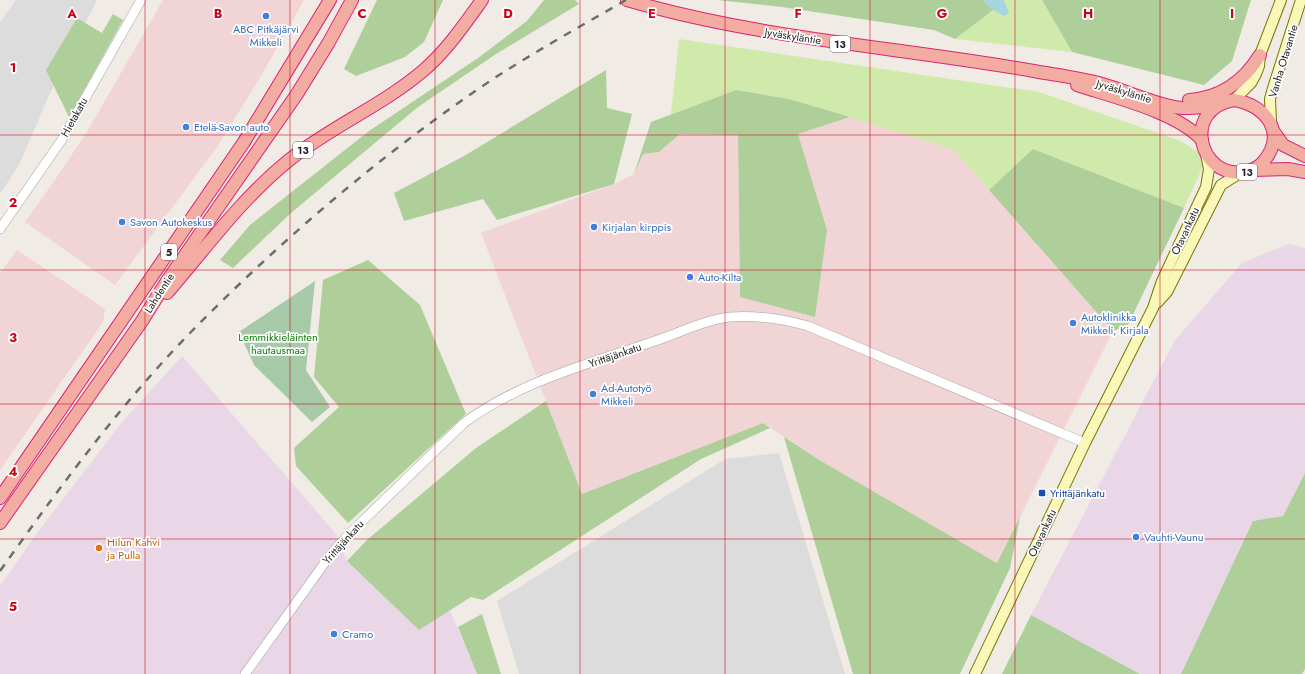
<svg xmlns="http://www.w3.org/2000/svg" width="1305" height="674" font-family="Jost,sans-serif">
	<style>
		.residential { fill: #dddcdc }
		.commercial { fill: #f0d4d6 }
		.industrial { fill: #e9d7e7 }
		.grass { fill: #d0eaab }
		.forest { fill: #aecf9a }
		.cemetery { fill: #a6c9a8 }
		.water { fill: #a5d6dd }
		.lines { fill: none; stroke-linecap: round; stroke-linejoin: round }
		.tertiary-casing { stroke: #a3a3a3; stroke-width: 10 }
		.secondary-casing { stroke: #757705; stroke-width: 12 }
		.trunk-casing { stroke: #db2475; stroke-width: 14 }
		.tertiary { stroke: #fff; stroke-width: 9 }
		.secondary { stroke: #faf7b9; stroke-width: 10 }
		.trunk { stroke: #f2aca2; stroke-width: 12 }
		.rail { stroke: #6d6d6d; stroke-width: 2.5; stroke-dasharray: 8 8; stroke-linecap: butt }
		.grid { fill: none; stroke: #ce0014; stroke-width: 1; stroke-opacity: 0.55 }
		.shop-dot { fill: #3f7fe0; stroke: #fff; stroke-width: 1.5 }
		.transit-dot { fill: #1a4fb4; stroke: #fff; stroke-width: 1.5 }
		.food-dot { fill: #e8710a; stroke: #fff; stroke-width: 1.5 }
		.labels { text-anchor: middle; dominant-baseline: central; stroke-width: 3.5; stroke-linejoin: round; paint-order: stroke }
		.shield { fill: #fff; stroke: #626262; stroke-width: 1 }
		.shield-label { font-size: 10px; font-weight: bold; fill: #1f1f1f }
		.shop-label { font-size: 11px; fill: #366cbe; stroke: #fff; text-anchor: start }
		.street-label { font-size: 11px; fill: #1f1f1f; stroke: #fff }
		.park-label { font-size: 11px; fill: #0d7e0b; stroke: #fff }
		.transit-label { font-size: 11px; fill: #164399; stroke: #fff; text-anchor: start }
		.food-label { font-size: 11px; fill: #c56008; stroke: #fff; text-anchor: start }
		.grid-label { font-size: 13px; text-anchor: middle; font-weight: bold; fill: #ce0014; stroke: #fff; stroke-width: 3.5; stroke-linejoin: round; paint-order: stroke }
	</style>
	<rect width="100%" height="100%" fill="#f0ebe5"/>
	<g class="residential">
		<polygon points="16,0 97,0 50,93 19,165 0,194 0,22"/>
		<polygon points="779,453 845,674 519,674 497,601 725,459"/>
	</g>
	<g class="commercial">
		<polygon points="163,0 304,0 258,81 217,147 115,285 25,222 57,177 88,130"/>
		<polygon points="850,117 953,149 1113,331 997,563 821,461 763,423 582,494 481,233 614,184 634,174 643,154 659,152 680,134 738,135 740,297 827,230 798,134"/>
		<polygon points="17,250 105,309 103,322 0,470 0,273"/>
	</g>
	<g class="industrial">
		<polygon points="1289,244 1305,248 1305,473 1283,516 1253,521 1181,674 1140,674 1031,615 1175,340 1242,263"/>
		<polygon points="182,356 336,534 347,561 419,630 450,610 477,674 0,674 0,586 35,536 122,422"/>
	</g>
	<g class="grass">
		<polygon points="988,0 1042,0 1072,52 955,39 992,10"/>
		<polygon points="679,39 1039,92 1181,141 1207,158 1184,208 1033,149 989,190 953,149 789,99 736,90 671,114"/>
	</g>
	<g class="forest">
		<polygon points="377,0 443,0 424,42 405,57 356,76 344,69"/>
		<polygon points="544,0 575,0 579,4 496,54 418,107 291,213 233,268 220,260 250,225 369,131 478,58 527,21"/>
		<polygon points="717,0 988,0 993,10 955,39 934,30 782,7"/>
		<polygon points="1042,0 1251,0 1232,61 1204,85 1072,52"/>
		<polygon points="113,14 123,20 69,117 46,70 77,18 102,33"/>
		<polygon points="606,70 607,108 632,114 614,184 497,220 483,199 404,221 394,193 464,156"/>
		<polygon points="736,90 789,99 850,117 798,134 827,230 815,317 740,297 738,135 680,134 659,152 643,154 634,174 651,122"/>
		<polygon points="1033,149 1184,208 1128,325 1113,331 989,190"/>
		<polygon points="368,260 420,305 466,414 348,523 296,466 294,448 339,407 314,377 323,280"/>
		<polygon points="546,401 582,494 763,423 770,428 701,459 483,600 471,597 419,630 347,561 367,540 476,448"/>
		<polygon points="784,437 821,461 997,563 1020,517 1010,568 960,674 853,674"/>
		<polygon points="1305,473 1305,669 1302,674 1181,674 1253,521 1283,516"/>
		<polygon points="482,614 501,674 477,674 458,627"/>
		<polygon points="1031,615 1140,674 1002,674"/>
	</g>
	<polygon class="cemetery" points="315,281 306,370 330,407 312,422 254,365 239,332"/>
	<polygon class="water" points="983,0 1004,0 1009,13 1004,16 990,8"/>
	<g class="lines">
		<g class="tertiary-casing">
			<g id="tertiary">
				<polyline points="0,229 61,141 141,0"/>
				<path d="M245,674L331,554L348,535L464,423C519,382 588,364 652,342C677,334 704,320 730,317C756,315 783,319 808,326L1085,443"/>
			</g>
		</g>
		<g class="secondary-casing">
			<g id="secondary">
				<polyline points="1234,100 1251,83 1256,74 1259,66 1260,55 1281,0"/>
				<polyline points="1271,122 1270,99 1273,88 1301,0"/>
				<polyline points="1157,303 1167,292 1221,185 1240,173"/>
				<polyline points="975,674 1085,443 1153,308 1162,281 1206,187 1209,169 1206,154"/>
			</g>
		</g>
		<g class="trunk-casing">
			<g id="trunk">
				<path d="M627,0C760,39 898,47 1034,71C1056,75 1080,78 1102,84C1125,90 1160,107 1183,108C1194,108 1205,107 1216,106"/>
				<path d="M1077,85C1113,97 1177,112 1202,140"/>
				<path d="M1189,100C1221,98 1244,81 1260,55"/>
				<path d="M1234,100C1266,105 1287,133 1264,161C1259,167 1250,171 1243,172C1199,178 1181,109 1234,100Z"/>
				<polyline points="1274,132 1283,145 1305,156"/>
				<polyline points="1253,170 1288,169 1305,172"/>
				<path d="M167,293C206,248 241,199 288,161C330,127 382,106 424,70C447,50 464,25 482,0"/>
				<polyline points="0,498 244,142 330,0"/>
				<polyline points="0,523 142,321 167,281 297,94 329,42 352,0"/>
			</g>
		</g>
		<use href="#tertiary" class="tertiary"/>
		<use href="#secondary" class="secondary"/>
		<use href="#trunk" class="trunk"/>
		<path class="rail" d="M0,571C59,488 119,406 190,333C282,239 384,152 493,79C536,51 581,26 626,0"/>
	</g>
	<path class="grid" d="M145,0V674M290,0V674M435,0V674M580,0V674M725,0V674M870,0V674M1015,0V674M1160,0V674M0,135H1305M0,270H1305M0,404H1305M0,539H1305"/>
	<g class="shop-dot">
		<circle cx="266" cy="16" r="4"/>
		<circle cx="186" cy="127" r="4"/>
		<circle cx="122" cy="222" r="4"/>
		<circle cx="594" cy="227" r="4"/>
		<circle cx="690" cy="277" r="4"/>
		<circle cx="1073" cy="323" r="4"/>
		<circle cx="593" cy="394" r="4"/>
		<circle cx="1136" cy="537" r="4"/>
		<circle cx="334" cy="634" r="4"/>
	</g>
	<rect class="transit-dot" x="1038" y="489" width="8" height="8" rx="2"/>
	<circle class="food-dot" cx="99" cy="548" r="4"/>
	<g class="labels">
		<g class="shield">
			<rect x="830" y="36" width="20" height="16" rx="3"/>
			<rect x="293" y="142" width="20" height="16" rx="3"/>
			<rect x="1237" y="164" width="20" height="16" rx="3"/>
			<rect x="161" y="244" width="16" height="16" rx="3"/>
		</g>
		<g class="shield-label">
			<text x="840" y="44">13</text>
			<text x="303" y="150">13</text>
			<text x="1247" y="172">13</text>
			<text x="169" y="252">5</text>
		</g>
		<g class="shop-label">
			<text x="266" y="29" text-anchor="middle">ABC Pitkäjärvi<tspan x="266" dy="13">Mikkeli</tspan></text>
			<text x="194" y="127">Etelä-Savon auto</text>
			<text x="130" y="222">Savon Autokeskus</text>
			<text x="602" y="227">Kirjalan kirppis</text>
			<text x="698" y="277">Auto-Kilta</text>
			<text x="1081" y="317">Autoklinikka<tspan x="1081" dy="13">Mikkeli, Kirjala</tspan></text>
			<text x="601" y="388">Ad-Autotyö<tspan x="601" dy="13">Mikkeli</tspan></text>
			<text x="1144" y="537">Vauhti-Vaunu</text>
			<text x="342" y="634">Cramo</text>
		</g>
		<g class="street-label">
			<text transform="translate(793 36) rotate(9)">Jyväskyläntie</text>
			<text transform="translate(1283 61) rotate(-73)">Vanha Otavantie</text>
			<text transform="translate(1124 91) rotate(17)">Jyväskyläntie</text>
			<text transform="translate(74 117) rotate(-61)">Hietakatu</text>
			<text transform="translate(1185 231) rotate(-65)">Otavankatu</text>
			<text transform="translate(159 293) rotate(-57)">Lahdentie</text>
			<text transform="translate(615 355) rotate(-19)">Yrittäjänkatu</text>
			<text transform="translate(1042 533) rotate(-65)">Otavankatu</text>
			<text transform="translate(343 542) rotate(-48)">Yrittäjänkatu</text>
		</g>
		<g class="park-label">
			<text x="278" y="337">Lemmikkieläinten<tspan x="278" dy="13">hautausmaa</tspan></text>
		</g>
		<g class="transit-label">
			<text x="1050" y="493">Yrittäjänkatu</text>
		</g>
		<g class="food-label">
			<text x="107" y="542">Hilun Kahvi<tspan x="107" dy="13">ja Pulla</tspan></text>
		</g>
	</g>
	<g class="grid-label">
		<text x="72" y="18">A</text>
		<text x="218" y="18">B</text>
		<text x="362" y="18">C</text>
		<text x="508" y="18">D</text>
		<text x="652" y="18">E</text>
		<text x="798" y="18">F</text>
		<text x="942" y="18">G</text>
		<text x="1088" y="18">H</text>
		<text x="1232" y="18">I</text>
		<text x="13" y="72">1</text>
		<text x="13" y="207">2</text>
		<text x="13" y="342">3</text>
		<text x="13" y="476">4</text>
		<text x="13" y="611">5</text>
	</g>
</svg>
